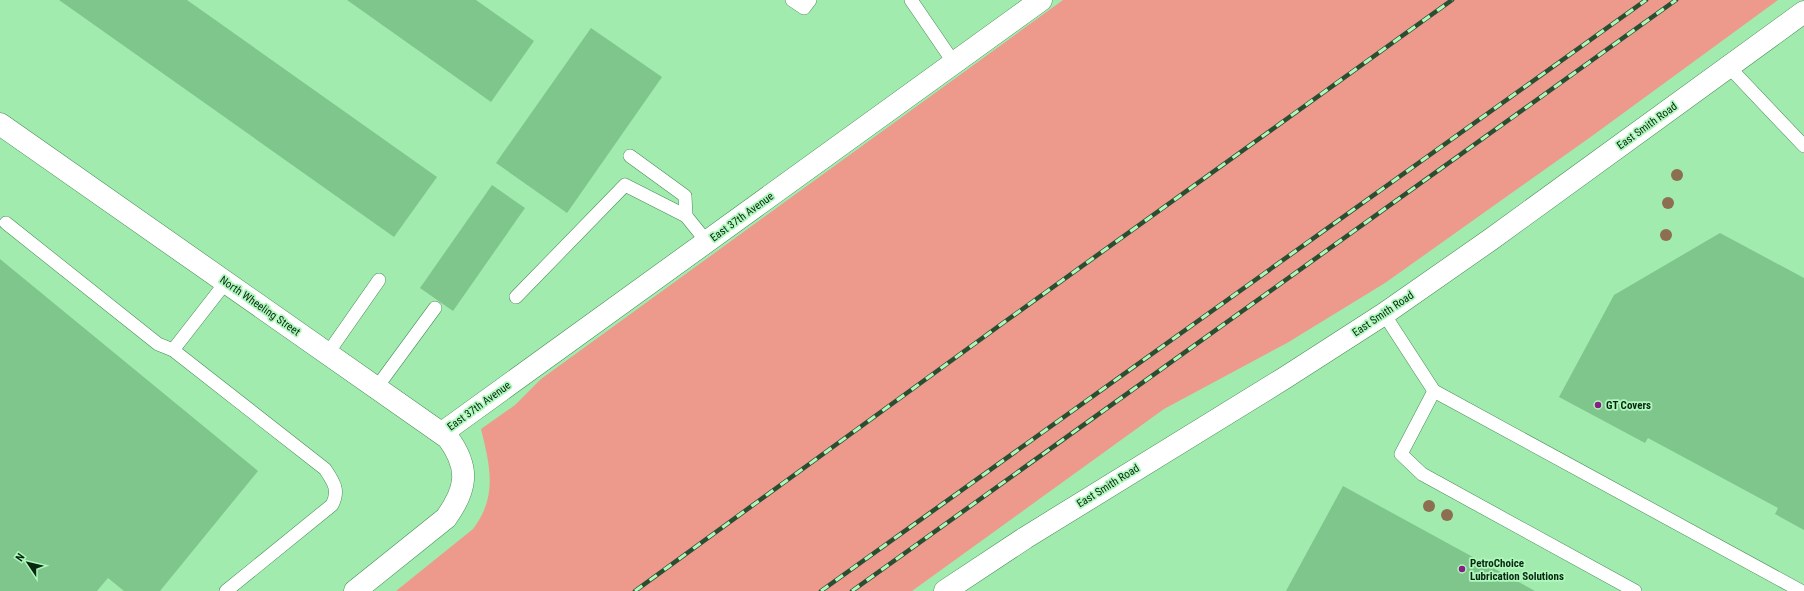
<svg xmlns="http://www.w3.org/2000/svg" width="1804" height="591" font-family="'Roboto Condensed',sans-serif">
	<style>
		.green { fill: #ed9a8d }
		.building { fill: #7ec68c }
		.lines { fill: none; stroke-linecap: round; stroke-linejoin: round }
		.service-casing { stroke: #478d56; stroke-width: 14 }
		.minor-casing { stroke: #478d56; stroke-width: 23 }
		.tertiary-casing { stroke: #478d56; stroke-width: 23 }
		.service { stroke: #fff; stroke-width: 13 }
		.minor { stroke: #fff; stroke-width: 22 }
		.tertiary { stroke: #fff; stroke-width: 22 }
		.rail-casing { stroke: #294f32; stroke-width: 4.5 }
		.rail { stroke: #aff8bc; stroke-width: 3; stroke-dasharray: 9; stroke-linecap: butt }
		.tree { fill: #8e6e51 }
		.poi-dot { fill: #881f85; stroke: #aff8bc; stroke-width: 1.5 }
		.labels { text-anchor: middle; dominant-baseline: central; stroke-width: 3.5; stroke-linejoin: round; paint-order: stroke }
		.street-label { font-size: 11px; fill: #092711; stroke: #aff8bc }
		.poi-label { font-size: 11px; font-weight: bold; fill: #092711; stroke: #aff8bc; text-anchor: start }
	</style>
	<rect width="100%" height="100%" fill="#a2ebaf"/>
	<path class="green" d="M1063,0H1778L1592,136L1385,283L1287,343L1164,409L912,591H396L473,529C498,496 490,466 481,429L515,405L541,379Z"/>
	<g class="building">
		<polygon points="59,0 187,0 437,177 394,237"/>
		<polygon points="347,0 476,0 534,41 491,102"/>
		<polygon points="591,28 662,77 567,213 496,163"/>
		<polygon points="492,185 525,208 453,311 420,288"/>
		<polygon points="1720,233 1804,278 1804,530 1775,514 1778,508 1648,438 1645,443 1559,397 1614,295"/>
		<polygon points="0,259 258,471 160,591 124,591 108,578 97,591 0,591"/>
		<polygon points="1343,486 1535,591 1286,591"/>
	</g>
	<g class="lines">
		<g class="service-casing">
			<g id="service">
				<polyline points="792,0 804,8 810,0"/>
				<polyline points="911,0 954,63"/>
				<polyline points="1729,67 1804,146"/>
				<polyline points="630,156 685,196 686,216"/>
				<polyline points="6,223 158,344 173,350"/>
				<polyline points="516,297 625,185 686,216 707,242"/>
				<polyline points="1384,314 1434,391 1801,591"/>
				<polyline points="328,353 379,280"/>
				<polyline points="377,387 435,308"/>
				<polyline points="1434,391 1401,454 1422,474 1635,591"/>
				<path d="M226,591L332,505C340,490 333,481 325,469L173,350L226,282"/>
			</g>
		</g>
		<g class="minor-casing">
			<g id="minor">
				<path d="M0,124L448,438C470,468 467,489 446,518L355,591"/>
				<polyline points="442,433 1041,0"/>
			</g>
		</g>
		<g class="tertiary-casing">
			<polyline id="tertiary" points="945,591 1025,538 1283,379 1384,314 1490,240 1804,12"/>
		</g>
		<use href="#service" class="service"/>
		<use href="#minor" class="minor"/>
		<use href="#tertiary" class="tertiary"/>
		<g class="rail-casing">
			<g id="rail">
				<polyline points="635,591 1003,323 1452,0"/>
				<polyline points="821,591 1646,0"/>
				<polyline points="852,591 1676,0"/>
			</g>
		</g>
		<use href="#rail" class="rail"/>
	</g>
	<g class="tree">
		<circle cx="1677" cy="175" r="6"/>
		<circle cx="1668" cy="203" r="6"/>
		<circle cx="1666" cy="235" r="6"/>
		<circle cx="1429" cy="506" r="6"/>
		<circle cx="1447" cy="515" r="6"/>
	</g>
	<g class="poi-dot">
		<circle cx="1598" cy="405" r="4"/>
		<circle cx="1462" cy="569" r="4"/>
	</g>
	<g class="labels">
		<g class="street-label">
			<text transform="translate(1647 126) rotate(-36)">East Smith Road</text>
			<text transform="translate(742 217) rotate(-36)">East 37th Avenue</text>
			<text transform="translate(260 306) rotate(35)">North Wheeling Street</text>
			<text transform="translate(1383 314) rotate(-34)">East Smith Road</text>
			<text transform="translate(479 406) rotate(-36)">East 37th Avenue</text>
			<text transform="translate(1108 486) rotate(-32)">East Smith Road</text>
		</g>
		<g class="poi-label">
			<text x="1606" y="405">GT Covers</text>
			<text x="1470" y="563">PetroChoice<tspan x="1470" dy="13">Lubrication Solutions</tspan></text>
		</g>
	</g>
	<g transform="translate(28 563) rotate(305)" stroke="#aff8bc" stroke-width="3" paint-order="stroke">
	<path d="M0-3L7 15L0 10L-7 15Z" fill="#092711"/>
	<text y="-6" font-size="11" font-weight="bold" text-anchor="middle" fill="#092711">N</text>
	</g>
</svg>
